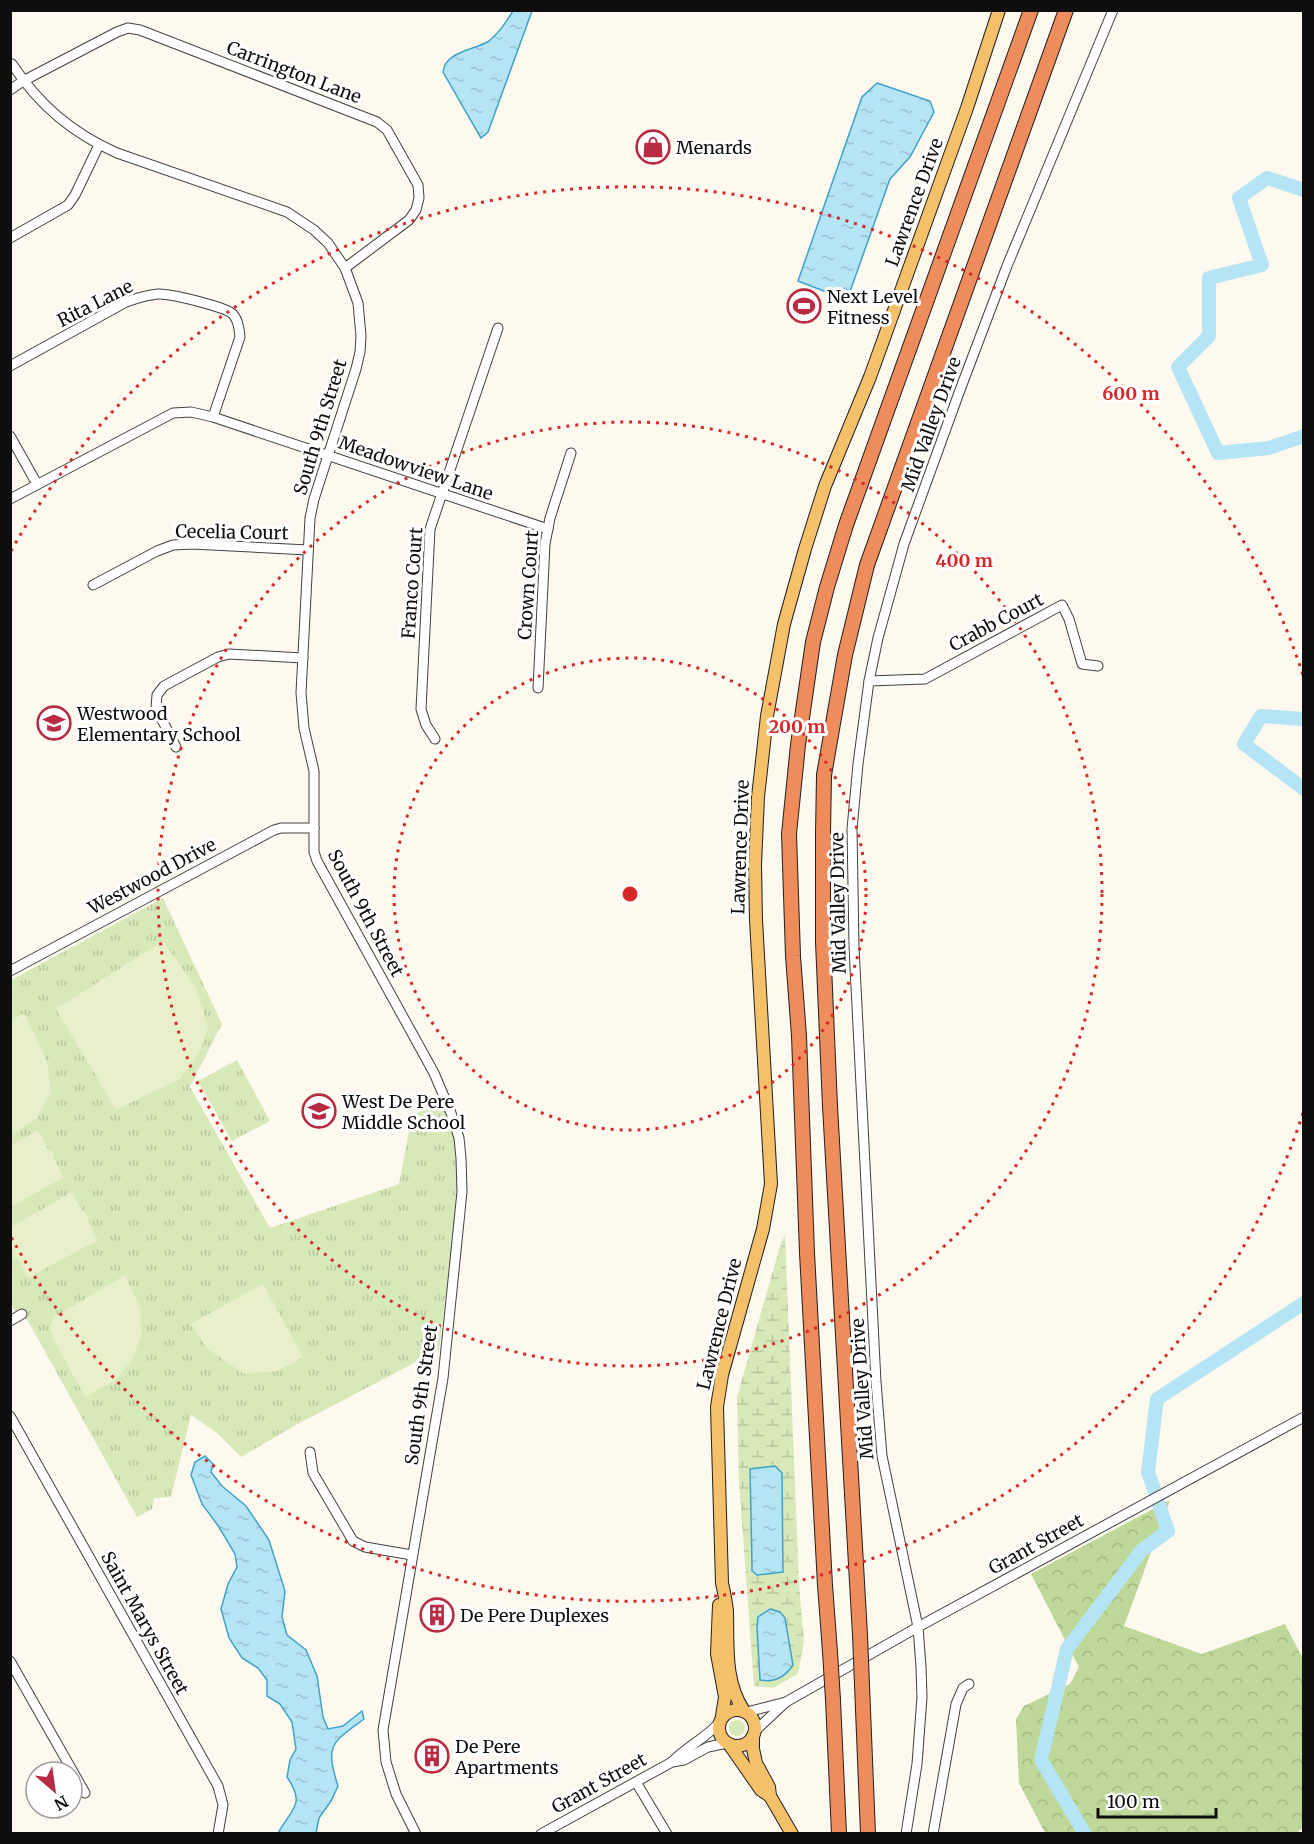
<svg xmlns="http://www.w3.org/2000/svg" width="1314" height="1844" font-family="Merriweather,serif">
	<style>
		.forest { fill: url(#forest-crowns) }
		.wetland { fill: url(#wetland-marsh) }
		.park { fill: url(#park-tufts) }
		.garden { fill: #d7e8b9 }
		.pitch { fill: #e7efcb }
		.water { fill: url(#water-ripples); stroke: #3fa3c8; stroke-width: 1.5 }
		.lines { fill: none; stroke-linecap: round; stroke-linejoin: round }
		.river { stroke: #b5e4f4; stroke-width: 14 }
		.minor-casing { stroke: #414141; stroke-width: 11 }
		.major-casing { stroke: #1f1f1f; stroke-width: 14 }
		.highway-casing { stroke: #1f1f1f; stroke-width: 16 }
		.minor { stroke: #fff; stroke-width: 9 }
		.major { stroke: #f4c06a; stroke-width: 12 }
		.highway { stroke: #ef8c5c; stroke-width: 14 }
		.highway-bridge-casing { stroke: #1f1f1f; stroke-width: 16; stroke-linecap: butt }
		.highway-bridge { stroke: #ef8c5c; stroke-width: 14 }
		.ring { fill: none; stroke: #d62828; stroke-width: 3; stroke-dasharray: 3 6 }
		.labels { text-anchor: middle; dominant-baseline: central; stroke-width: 6; stroke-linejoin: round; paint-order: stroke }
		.street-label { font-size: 18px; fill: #0e0e0e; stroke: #fff }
		.poi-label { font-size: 18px; fill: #0e0e0e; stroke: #fff; text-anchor: start }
		.centre { fill: #d62828; stroke: #fff; stroke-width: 3 }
		.ring-label { font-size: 18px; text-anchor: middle; font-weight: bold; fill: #d62828; stroke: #fff; stroke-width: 6; stroke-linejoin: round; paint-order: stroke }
	</style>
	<defs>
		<pattern id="forest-crowns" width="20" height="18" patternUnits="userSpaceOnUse" patternTransform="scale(1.5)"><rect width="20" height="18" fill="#bdd899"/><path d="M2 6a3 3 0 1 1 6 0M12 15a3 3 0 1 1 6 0" fill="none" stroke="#a1b883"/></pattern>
		<pattern id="wetland-marsh" width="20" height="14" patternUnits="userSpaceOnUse" patternTransform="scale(1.5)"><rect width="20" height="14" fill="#d7e8b9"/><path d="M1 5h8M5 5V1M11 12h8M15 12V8" fill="none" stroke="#b7c69e"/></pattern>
		<pattern id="park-tufts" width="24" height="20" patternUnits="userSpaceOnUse" patternTransform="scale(1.5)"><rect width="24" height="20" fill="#d7e8b9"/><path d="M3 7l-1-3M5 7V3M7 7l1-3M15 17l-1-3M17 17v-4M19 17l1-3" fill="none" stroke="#b7c69e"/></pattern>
		<pattern id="water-ripples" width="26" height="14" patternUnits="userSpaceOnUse" patternTransform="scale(1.5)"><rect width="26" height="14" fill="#b5e4f4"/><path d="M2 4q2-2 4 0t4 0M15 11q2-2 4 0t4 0" fill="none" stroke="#9ac2d0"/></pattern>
	</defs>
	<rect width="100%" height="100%" fill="#fef9ef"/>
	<polygon class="forest" points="1170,1500 1124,1626 1202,1654 1285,1624 1303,1659 1304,1826 1297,1833 1045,1833 1019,1783 1016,1719 1024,1706 1070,1684 1079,1667 1031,1574"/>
	<polygon class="wetland" points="785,1235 799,1584 804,1641 798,1674 773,1688 754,1686 739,1482 737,1397 781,1243"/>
	<g class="park">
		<polygon points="163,898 222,1024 190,1087 270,1228 399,1184 412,1115 445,1100 456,1138 458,1160 456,1211 439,1350 294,1426 241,1457 217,1433 191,1415 171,1497 154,1498 152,1509 137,1517 28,1321 15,1312 11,1303 11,980"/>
		<polygon points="237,1060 270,1121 232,1141 198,1081"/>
	</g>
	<circle class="garden" cx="737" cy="1728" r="8"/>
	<g class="pitch">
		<polygon points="163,941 196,988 208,1027 200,1051 180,1079 116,1110 56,1009"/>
		<polygon points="24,1013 47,1061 51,1092 37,1118 11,1135 11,1021"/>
		<polygon points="38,1130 49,1151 51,1150 55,1156 53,1157 64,1177 11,1207 11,1146"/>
		<polygon points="72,1192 83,1212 85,1212 89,1219 87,1220 98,1240 28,1278 18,1258 15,1259 12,1252 14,1251 11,1245 11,1227"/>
		<polygon points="125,1275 140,1308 142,1332 133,1359 115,1381 85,1397 54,1340 50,1328 53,1318"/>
		<polygon points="263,1284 303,1357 278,1371 244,1374 208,1349 190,1324"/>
	</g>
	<g class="water">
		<path d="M513,11H532L488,132L481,138L443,72C445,51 475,50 489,41C500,32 506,22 513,11Z"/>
		<polygon points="877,83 930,101 934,112 910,157 890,179 847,300 798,281 862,97"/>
		<path d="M205,1456L213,1464L211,1472L222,1486L246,1506L269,1540L285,1591L282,1617L287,1635L306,1650L317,1676L323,1717L328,1729L343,1726L362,1711L364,1719C331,1743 325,1745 338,1786L331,1801L319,1818L316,1833H278C292,1808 306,1805 287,1777L290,1760L296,1749L292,1722L280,1704L267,1696V1680L258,1668L242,1658L229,1638L221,1609L228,1584L237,1567L235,1554L219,1527L202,1504L191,1475L195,1462Z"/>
		<polygon points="775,1466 782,1473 783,1572 757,1575 752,1571 752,1565 750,1469"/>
		<path d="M770,1609L780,1612L785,1618L793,1665C785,1677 775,1683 760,1680L757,1628L758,1617Z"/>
	</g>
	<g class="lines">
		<g class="river">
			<polyline points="1304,190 1267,178 1239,198 1262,265 1209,278 1209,336 1178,367 1218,453 1269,448 1304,436"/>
			<polyline points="1304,719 1261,716 1244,744 1304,789"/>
			<polyline points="1085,1834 1041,1760 1067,1649 1142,1550 1168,1531 1148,1472 1157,1399 1304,1303"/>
		</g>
		<g class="minor-casing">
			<g id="minor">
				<path d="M12,64C39,105 72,133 117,153L287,212L314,230L328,243L345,268L358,303L361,336L360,352L356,369L314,499L310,518L301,693L304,728L314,771V852L317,861L434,1073L451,1113L459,1138L461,1158L462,1192L443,1378L383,1730L386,1762L396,1794L416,1834"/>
				<polyline points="10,90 23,81 117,32 128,28 140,30 377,122 387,130 418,185 419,198 416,210 409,220 345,268"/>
				<polyline points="10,238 68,205 75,195 99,145"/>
				<path d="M10,366L126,302C137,298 147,295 158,294C170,293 219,306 230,312C238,317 239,328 240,337L213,417"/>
				<polyline points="10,436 37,484"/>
				<polyline points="10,499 173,413 191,412 213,417 548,529"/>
				<polyline points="93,585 157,551 173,545 192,544 308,550"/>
				<polyline points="869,681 925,679 1062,605 1069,619 1082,664 1098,666"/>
				<polyline points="538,688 545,544 550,518 571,453"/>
				<polyline points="435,739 426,725 421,709 430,529 498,328"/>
				<polyline points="176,747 156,708 157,695 164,686 218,657 229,654 303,658"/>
				<polyline points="10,971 274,830 281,828 314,828"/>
				<polyline points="10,1321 22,1314"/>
				<polyline points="10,1416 218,1786 223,1805 218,1834"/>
				<polyline points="310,1452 313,1473 353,1541 365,1547 412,1555"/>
				<polyline points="10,1661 85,1793"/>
				<polyline points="747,1712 786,1702"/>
				<polyline points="755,1731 786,1702 918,1627 1304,1417"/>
				<path d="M672,1762C686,1747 706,1738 720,1722"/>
				<polyline points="636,1782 667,1834"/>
				<polyline points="541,1834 672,1762 684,1760 708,1747 727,1743"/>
				<polyline points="906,1834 917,1764 922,1697 921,1667 918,1627 882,1456 876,1382 854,947 852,829 858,764 869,681 878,638 904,544 960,390 1007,266 1113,10"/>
				<polyline points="933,1834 956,1704 963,1688 969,1684"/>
			</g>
		</g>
		<g class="major-casing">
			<g id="major">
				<polyline points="719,1605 717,1654 725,1697 722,1716"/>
				<circle cx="737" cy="1728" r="18"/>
				<path d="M744,1711C724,1681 728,1646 727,1611C726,1602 724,1592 722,1583L717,1407L722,1375L763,1229L771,1184L756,920L755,864L758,797L767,716L784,624L805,549L825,486L870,377L967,108L999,10"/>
				<polyline points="753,1736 753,1749 756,1763 769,1787 770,1796 792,1834"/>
				<polyline points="729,1744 761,1790 770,1796"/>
			</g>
		</g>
		<g class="highway-casing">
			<g id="highway">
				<polyline points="860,1635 830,1106 823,942 823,833 824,775 845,655 867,565 1066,10"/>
				<polyline points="830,1652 825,1585 807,1253 799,1036 793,956 789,834 798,745 813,642 827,587 846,525 1031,10"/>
				<polyline points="862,1685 868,1834"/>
				<polyline points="833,1700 839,1834"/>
			</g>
		</g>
		<use href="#minor" class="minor"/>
		<use href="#major" class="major"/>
		<use href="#highway" class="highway"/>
		<g class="highway-bridge-casing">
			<g id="highway-bridge">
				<polyline points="860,1635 862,1685"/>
				<polyline points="830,1652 833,1700"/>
			</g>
		</g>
		<use href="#highway-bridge" class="highway-bridge"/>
	</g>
	<g class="ring">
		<circle cx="630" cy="894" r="236"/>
		<circle cx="630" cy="894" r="472"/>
		<path d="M1303 1113A708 708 0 0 1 11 1237M11 551A708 708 0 0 1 1303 675"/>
	</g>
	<defs>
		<g id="shop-ring" transform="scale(1.725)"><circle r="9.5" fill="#fff" stroke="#b92a43" stroke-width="1.5"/><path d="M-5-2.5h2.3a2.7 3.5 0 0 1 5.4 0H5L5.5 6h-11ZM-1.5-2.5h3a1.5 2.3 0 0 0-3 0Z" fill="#b92a43"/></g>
		<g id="stadium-ring" transform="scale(1.725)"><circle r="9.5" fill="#fff" stroke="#b92a43" stroke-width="1.5"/><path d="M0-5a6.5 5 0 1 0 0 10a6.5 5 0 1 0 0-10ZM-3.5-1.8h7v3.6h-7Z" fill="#b92a43"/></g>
		<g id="school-ring" transform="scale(1.725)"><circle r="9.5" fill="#fff" stroke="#b92a43" stroke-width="1.5"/><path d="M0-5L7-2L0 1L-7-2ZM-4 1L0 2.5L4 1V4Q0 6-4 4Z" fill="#b92a43"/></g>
		<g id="building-ring" transform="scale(1.725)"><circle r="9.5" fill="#fff" stroke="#b92a43" stroke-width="1.5"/><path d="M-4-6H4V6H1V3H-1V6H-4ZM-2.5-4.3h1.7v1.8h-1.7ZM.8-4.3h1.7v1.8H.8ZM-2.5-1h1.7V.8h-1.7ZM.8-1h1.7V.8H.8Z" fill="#b92a43"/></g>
	</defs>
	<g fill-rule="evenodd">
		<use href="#shop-ring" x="653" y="147"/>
		<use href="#stadium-ring" x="804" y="306"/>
		<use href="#school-ring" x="54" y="723"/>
		<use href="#school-ring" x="319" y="1111"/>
		<use href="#building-ring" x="437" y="1615"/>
		<use href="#building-ring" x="432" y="1756"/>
	</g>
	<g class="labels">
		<g class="street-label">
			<text transform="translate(294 72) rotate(21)">Carrington Lane</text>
			<text transform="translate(914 202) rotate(-70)">Lawrence Drive</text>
			<text transform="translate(95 303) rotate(-27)">Rita Lane</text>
			<text transform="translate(931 424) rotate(-70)">Mid Valley Drive</text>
			<text transform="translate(320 427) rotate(-73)">South 9th Street</text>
			<text transform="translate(416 468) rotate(19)">Meadowview Lane</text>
			<text transform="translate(232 532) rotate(1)">Cecelia Court</text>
			<text transform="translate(412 583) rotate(-86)">Franco Court</text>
			<text transform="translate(528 585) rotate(-86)">Crown Court</text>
			<text transform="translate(996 622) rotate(-28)">Crabb Court</text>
			<text transform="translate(740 847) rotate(-88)">Lawrence Drive</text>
			<text transform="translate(152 876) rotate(-28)">Westwood Drive</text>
			<text transform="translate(838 903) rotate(-91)">Mid Valley Drive</text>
			<text transform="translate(366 913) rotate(62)">South 9th Street</text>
			<text transform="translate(719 1324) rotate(-76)">Lawrence Drive</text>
			<text transform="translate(862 1389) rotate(-94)">Mid Valley Drive</text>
			<text transform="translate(421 1395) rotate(-82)">South 9th Street</text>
			<text transform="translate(1036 1544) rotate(-29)">Grant Street</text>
			<text transform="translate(145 1623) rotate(61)">Saint Marys Street</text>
			<text transform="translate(599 1783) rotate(-29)">Grant Street</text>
		</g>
		<g class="poi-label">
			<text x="676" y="147">Menards</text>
			<text x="827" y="296">Next Level<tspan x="827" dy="21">Fitness</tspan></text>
			<text x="77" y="713">Westwood<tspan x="77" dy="21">Elementary School</tspan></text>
			<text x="342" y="1101">West De Pere<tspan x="342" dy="21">Middle School</tspan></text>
			<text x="460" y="1615">De Pere Duplexes</text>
			<text x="455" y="1746">De Pere<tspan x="455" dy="21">Apartments</tspan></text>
		</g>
	</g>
	<circle cx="630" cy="894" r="9" class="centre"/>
	<g class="ring-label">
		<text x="1131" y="400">600 m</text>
		<text x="964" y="567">400 m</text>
		<text x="797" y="733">200 m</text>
	</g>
	<rect width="1314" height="1844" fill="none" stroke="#0e0e0e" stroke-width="24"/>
	<g transform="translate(54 1790) rotate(151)"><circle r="28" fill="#ffffff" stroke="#9f9f9f" stroke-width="1.5"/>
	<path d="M0-4.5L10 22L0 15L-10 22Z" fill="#b92a43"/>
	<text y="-9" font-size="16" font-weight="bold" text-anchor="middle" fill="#0e0e0e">N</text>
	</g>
	<path d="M1098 1808v9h118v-9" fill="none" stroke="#0e0e0e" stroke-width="3"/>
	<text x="1107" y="1808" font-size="18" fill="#0e0e0e" stroke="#ffffff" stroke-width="4.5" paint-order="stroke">100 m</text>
</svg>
